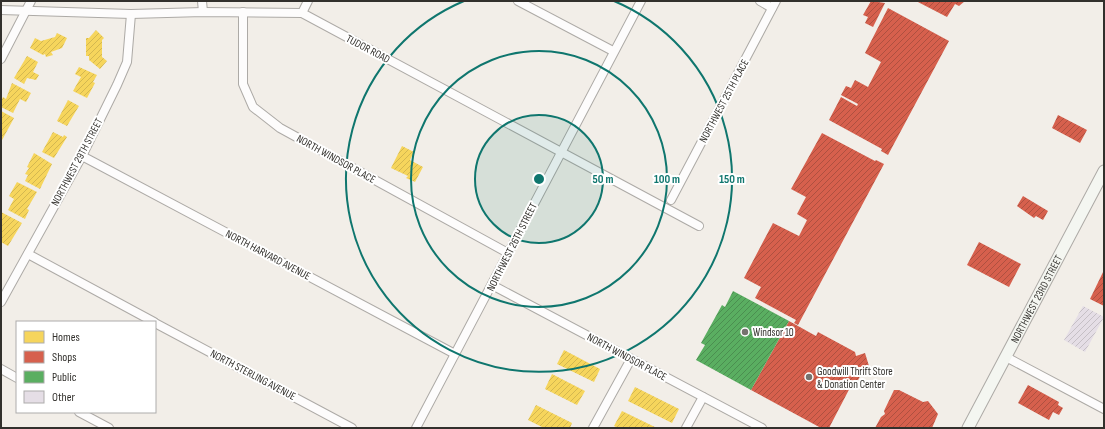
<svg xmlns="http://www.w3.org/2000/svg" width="1105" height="429" font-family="'Sofia Sans Condensed',sans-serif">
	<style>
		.homes { fill: url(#homes-hatch) }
		.shops { fill: url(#shops-hatch) }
		.public { fill: url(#public-hatch) }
		.building { fill: url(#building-hatch) }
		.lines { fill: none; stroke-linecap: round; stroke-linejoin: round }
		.minor-casing { stroke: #adaaa6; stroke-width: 10 }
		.secondary-casing { stroke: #adaaa6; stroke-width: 13 }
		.minor { stroke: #fdfcfc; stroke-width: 8 }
		.secondary { stroke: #f4f6f1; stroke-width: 11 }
		.ring { fill: none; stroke: #0f766e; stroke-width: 2 }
		.poi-dot { fill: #75726e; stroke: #fff; stroke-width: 1.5 }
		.labels { text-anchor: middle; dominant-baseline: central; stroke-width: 4; stroke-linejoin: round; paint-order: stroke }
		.street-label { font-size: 11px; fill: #32302c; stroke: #fff }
		.poi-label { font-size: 11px; fill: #32302c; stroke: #fff; text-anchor: start }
		.centre { fill: #0f766e; stroke: #fff; stroke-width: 2 }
		.ring-label { font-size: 12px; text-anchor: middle; font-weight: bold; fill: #0f766e; stroke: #fff; stroke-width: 4; stroke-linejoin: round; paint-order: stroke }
	</style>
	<defs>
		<pattern id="homes-hatch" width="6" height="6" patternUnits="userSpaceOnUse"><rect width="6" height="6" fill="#f6d55c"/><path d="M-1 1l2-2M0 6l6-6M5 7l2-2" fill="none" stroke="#d3b750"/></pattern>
		<pattern id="shops-hatch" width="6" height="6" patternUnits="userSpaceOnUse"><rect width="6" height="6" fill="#d6604d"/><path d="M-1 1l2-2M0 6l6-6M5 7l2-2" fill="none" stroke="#ae5040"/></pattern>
		<pattern id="public-hatch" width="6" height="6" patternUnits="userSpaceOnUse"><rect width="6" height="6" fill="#5aae61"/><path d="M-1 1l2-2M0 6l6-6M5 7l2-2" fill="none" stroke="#4b8e50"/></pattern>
		<pattern id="building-hatch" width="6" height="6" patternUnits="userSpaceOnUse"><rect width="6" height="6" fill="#e5dee6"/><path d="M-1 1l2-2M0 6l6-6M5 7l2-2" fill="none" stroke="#c5bfc5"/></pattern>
	</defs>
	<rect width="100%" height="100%" fill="#f2eee8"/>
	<g class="homes">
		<polygon points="96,30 104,38 102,40 102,57 107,61 100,69 89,60 89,56 86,56 86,38 89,38"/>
		<polygon points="57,33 67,38 62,48 51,52 53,55 46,57 45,54 43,55 30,48 35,38 41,41 55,37"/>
		<polygon points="27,56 38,62 33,72 39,75 36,80 27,78 24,84 14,78"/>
		<polygon points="79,67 97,75 93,82 95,83 87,98 73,91 81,77 75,74"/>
		<polygon points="12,83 31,93 26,102 20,99 13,113 1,107 1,101 3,97 6,99"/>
		<polygon points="68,100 79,106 67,126 57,121"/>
		<polygon points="1,111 14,118 1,142"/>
		<polygon points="53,132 63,137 64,135 67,137 54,158 42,152"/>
		<polygon points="402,146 414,152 410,160 423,167 415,182 406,178 408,176 391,168"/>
		<polygon points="34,153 52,164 40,189 25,181 28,175 25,174 29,168 27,167"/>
		<polygon points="17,182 37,192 27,209 29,210 25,219 8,210 14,199 9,196"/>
		<polygon points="1,212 22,223 8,246 1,242"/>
		<polygon points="564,350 600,369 594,382 557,364"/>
		<polygon points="552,374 585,391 577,405 545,389"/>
		<polygon points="635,387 679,409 672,423 628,401"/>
		<polygon points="536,405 572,423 570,428 544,428 528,420"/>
		<polygon points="622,411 657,428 618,428 614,426"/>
	</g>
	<g class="shops">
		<polygon points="871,1 885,3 873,27 865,23 868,17 863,15"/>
		<polygon points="916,1 965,1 959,6 955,4 947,17"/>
		<polygon points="888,8 949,41 888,155 881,151 882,149 829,120 841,97 857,106 858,104 841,95 846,86 851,88 855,80 868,87 881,62 865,53"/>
		<polygon points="1058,115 1087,130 1080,143 1052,128"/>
		<polygon points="822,133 875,161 876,160 884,164 798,325 794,323 796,320 755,298 761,287 744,278 773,223 799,236 807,220 797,214 806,197 791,189"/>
		<polygon points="1023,196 1048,211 1043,220 1036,216 1034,218 1017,206"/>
		<polygon points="979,242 1021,264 1009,287 967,265"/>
		<polygon points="1104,270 1104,306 1090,299"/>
		<polygon points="789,321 816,336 818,332 855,352 856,356 865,353 869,366 860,369 862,373 858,380 854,380 829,428 821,428 751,390"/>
		<polygon points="1028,385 1059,402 1058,405 1063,408 1059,415 1053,412 1049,420 1018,403"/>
		<polygon points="894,390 899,390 923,402 928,401 938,414 932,428 875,428 881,417 885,414 884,411"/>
	</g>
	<polygon class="public" points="733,291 789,321 751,390 696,360 705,345 701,343 722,305 725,307"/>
	<polygon class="building" points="1083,306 1104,317 1085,352 1064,340"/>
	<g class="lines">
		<g class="minor-casing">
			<g id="minor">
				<polyline points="202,1 203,12"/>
				<polyline points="518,1 613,51"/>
				<polyline points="760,1 772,8"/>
				<polyline points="1,10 131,14 203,12 302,13 699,226"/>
				<polyline points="243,12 243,84 253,107 280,128 508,253"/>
				<polyline points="302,13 308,1"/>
				<polyline points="1,59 31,1"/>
				<polyline points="82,156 455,354"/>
				<polyline points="671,200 776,1"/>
				<polyline points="28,254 154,322"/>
				<polyline points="492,285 762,428"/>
				<polyline points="1,302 82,156 117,85 127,62 131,14"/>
				<polyline points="155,323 352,428"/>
				<polyline points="1006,357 1104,409"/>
				<polyline points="1,369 17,378"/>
				<polyline points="79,412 109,428"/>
				<polyline points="416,428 641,1"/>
				<polyline points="593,428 631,359"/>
				<polyline points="686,428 703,397"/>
			</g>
		</g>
		<g class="secondary-casing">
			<g id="secondary">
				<path id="s1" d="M968,428L1104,171"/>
			</g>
		</g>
		<use href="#minor" class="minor"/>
		<use href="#secondary" class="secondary"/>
	</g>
	<circle cx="539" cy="179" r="64" fill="#0f766e" fill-opacity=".12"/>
	<g class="ring">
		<circle cx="539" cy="179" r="64"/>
		<circle cx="539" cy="179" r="128"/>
		<path d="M614 1A193 193 0 1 1 464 1"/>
	</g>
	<g class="poi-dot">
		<circle cx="745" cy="332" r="4"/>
		<circle cx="809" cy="377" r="4"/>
	</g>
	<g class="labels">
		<g class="street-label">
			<text transform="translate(368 49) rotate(28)">TUDOR ROAD</text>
			<text transform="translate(724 101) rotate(-62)">NORTHWEST 25TH PLACE</text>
			<text transform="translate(336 159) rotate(29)">NORTH WINDSOR PLACE</text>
			<text transform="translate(77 162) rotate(-62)">NORTHWEST 29TH STREET</text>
			<text transform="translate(512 247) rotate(-63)">NORTHWEST 26TH STREET</text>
			<text transform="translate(268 255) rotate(28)">NORTH HARVARD AVENUE</text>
			<text stroke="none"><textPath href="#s1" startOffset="146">NORTHWEST 23RD STREET</textPath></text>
			<text transform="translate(627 357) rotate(28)">NORTH WINDSOR PLACE</text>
			<text transform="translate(253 375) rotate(28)">NORTH STERLING AVENUE</text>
		</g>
		<g class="poi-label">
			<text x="753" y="332">Windsor 10</text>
			<text x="817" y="371">Goodwill Thrift Store<tspan x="817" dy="13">&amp; Donation Center</tspan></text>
		</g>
	</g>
	<circle cx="539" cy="179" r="6" class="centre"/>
	<g class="ring-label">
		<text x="603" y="183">50 m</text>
		<text x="667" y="183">100 m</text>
		<text x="732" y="183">150 m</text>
	</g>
	<rect width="1105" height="429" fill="none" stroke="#32302c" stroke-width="4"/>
	<rect x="16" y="321" width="140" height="92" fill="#ffffff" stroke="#adacab"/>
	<rect x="24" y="331" width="20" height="12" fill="#f6d55c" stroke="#adacab"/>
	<text x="52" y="341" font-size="12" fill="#32302c">Homes</text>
	<rect x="24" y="351" width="20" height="12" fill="#d6604d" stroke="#adacab"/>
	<text x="52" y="361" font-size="12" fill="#32302c">Shops</text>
	<rect x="24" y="371" width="20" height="12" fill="#5aae61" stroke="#adacab"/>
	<text x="52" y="381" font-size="12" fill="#32302c">Public</text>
	<rect x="24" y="391" width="20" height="12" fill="#e5dee6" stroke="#adacab"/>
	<text x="52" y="401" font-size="12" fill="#32302c">Other</text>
</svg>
